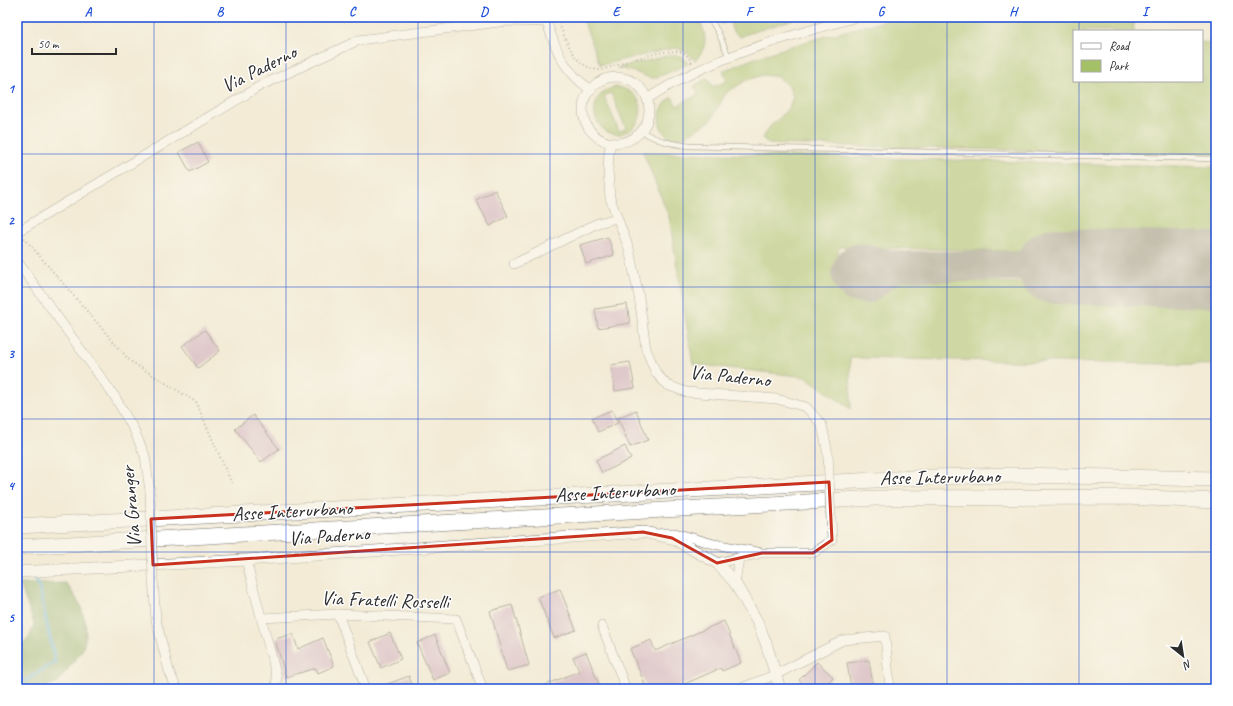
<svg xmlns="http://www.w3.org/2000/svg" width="1233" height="706" font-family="Caveat,sans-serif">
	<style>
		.green { fill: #a4c168; stroke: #68764a; fill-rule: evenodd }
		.forest { fill: #83a75c; stroke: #576944 }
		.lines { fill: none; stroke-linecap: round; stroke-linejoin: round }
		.stream { stroke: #51a8ce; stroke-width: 3.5 }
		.taxiway { stroke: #8f8b80; stroke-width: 30 }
		.runway { stroke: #8f8b80; stroke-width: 76 }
		.building { fill: #c79ebb }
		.service-casing { stroke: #716e67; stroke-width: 6 }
		.minor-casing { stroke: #716e67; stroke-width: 10 }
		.tertiary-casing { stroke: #716e67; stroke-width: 12 }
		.trunk-casing { stroke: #716e67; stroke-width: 16 }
		.path { stroke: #716e67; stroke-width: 2; stroke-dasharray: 1 3; stroke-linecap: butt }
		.service { stroke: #fff; stroke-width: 4.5 }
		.minor { stroke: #fff; stroke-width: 9 }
		.tertiary { stroke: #fff; stroke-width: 11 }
		.trunk { stroke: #fff; stroke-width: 15 }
		.minor-bridge-casing { stroke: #716e67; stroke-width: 10; stroke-linecap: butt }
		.minor-bridge { stroke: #fff; stroke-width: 9 }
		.marked { fill: none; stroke: #c8321e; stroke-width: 3; stroke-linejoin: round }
		.grid { fill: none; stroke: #1d4ed8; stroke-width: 1; stroke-opacity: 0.55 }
		.labels { text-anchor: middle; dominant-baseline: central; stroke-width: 3; stroke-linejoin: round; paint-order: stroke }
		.street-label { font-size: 20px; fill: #2b2b2b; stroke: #fff }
		.neatline { fill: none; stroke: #1d4ed8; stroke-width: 1.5 }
		.grid-label { font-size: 13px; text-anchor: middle; font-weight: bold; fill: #1d4ed8 }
	</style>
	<rect width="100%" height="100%" fill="#fff"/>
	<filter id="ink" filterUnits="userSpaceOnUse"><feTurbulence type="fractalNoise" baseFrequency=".025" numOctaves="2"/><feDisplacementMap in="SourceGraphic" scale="8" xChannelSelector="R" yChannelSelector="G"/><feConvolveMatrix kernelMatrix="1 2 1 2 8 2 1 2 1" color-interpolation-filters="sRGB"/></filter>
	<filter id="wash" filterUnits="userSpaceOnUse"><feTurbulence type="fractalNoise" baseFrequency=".012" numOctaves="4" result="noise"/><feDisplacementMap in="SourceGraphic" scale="16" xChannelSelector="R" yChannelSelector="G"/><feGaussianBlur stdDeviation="0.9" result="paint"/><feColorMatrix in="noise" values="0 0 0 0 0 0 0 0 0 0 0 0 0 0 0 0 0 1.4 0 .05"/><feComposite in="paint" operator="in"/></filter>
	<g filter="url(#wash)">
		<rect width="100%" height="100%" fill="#f3ebd6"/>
		<g class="green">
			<path d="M582,17H605L607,20L646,18L701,23C707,39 707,47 695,61C689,53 684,49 674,48L600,65Z"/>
			<polygon points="719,17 801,17 750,33 740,37 732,30 730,21 721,24"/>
			<path d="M899,17H1135L1133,26L1135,31H1074V81H1202V42L1216,43V113L1213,114L1216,120V155L769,144L763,139C770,122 775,124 785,112C789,108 791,102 793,97L789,87L778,77L763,75L745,81L726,93L710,121L684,137L671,139C654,126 656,110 672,97L677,106L699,94L694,86L707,78L713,87L727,81L723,71C779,46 840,33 899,17Z"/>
			<polygon points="670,55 676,55 683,57 688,64 656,78 650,78 632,71 617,68"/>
			<path d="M615,87C630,88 644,99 640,115C639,123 633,129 627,132C597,145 578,96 615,87ZM611,93L626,129L619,131L604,96Z"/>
			<path d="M643,152L1216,167V256L841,247L838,250C838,261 837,273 840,284C845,300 866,309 879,297C883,293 886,286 889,281L896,280L1216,287V365L850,358L851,409L806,377L693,364L669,217Z"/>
		</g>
		<polygon class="forest" points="66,583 80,604 85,621 86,635 83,649 58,682 40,689 17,689 17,649 29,638 34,624 20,584"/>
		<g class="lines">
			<polyline class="stream" points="17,686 55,662 39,587 35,578"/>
			<path class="taxiway" d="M901,266L888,272L875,283L867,289L854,287L849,281L846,274C851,251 865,260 882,263C888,265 894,265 901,266H1055"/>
			<polyline class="runway" points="1055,266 1216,270"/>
		</g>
		<g id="blocks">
			<g class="building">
				<polygon points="198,142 208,162 190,172 179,152"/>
				<polygon points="495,190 508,216 490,226 476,200"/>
				<polygon points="608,237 614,255 586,264 580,245"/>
				<polygon points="627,304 630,323 598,328 595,309"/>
				<polygon points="205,330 220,351 198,368 182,346"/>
				<polygon points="630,362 635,388 615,391 611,365"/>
				<polygon points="612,410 618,423 598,432 592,418"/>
				<polygon points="636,410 648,440 630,447 618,418"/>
				<polygon points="253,415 279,449 261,462 235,429"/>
				<polygon points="625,446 631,459 602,473 596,460"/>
				<polygon points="560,589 576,630 554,638 538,597"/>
				<polygon points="512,605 529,665 507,671 490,611"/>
				<polygon points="724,621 741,663 722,671 721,668 673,689 647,689 630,649 651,640 655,651"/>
				<polygon points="390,633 401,659 381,668 370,642"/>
				<polygon points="293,634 298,649 323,638 334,666 318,673 316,668 286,677 275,639"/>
				<polygon points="435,635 450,673 433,680 417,643"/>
				<polygon points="586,652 601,689 536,689 579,671 573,657"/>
				<polygon points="869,660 873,685 851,688 847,663"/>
				<polygon points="817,662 833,677 822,689 808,689 799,680"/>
				<polygon points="409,676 413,689 377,689 377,688"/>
			</g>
		</g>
	</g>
	<g filter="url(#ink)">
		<use href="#blocks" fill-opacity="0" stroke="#716e67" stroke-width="1"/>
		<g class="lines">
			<g class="service-casing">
				<g id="service">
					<polyline points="709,17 718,32 729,57"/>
					<path d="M641,131C658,141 671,144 690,146L1216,159"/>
				</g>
			</g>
			<g class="minor-casing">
				<g id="minor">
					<path d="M545,17C556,49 561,69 591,90"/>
					<circle cx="616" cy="110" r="33"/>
					<path d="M647,99C710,57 785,37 857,17"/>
					<polyline points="611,142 609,152 608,170 610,198 629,249 639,297 646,349 656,373 667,385 686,392 777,399 806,407 822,425 828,454"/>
					<polyline points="17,232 260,86 359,40 507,21 547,22"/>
					<polyline points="17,261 115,397 134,430 145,456 150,491"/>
					<polyline points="514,264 598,223 617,218"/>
					<polyline points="662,533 675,533 714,544 762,553 813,553 832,540 831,520"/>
					<polyline points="246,560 277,678 275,689"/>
					<polyline points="717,563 739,558"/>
					<polyline points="153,578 156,620 169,671 177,689"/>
					<polyline points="735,583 739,558 757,554"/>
					<polyline points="338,614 366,689"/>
					<polyline points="262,618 338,614 456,619 483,689"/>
					<polyline points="602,626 626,689"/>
					<polyline points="739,689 777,674 843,640 885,636 890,689"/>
				</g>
			</g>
			<g class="tertiary-casing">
				<polyline id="tertiary" points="17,572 246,560 643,532 672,538 717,563 735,583 758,623 766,643 780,689"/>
			</g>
			<g class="trunk-casing">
				<g id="trunk">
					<polyline points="17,526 931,477 1013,475 1216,479"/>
					<polyline points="17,547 876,498 1125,497 1216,501"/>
				</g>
			</g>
			<g class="path">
				<path d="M559,24C568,44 576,70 601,70C619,65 665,47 682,52C687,54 689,58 692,63"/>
				<polyline points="24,238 130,361 196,402 232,484"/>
			</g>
			<use href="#service" class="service"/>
			<use href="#minor" class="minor"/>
			<use href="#tertiary" class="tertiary"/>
			<use href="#trunk" class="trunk"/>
			<g class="minor-bridge-casing">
				<g id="minor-bridge">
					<polyline points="828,454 831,520"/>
					<polyline points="150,491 153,578"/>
				</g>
			</g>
			<use href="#minor-bridge" class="minor-bridge"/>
		</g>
	</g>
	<path d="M0 0H1233V706H0ZM829,482L832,540L813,553H762L717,563L672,538L643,532L153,565L151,519Z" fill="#f3ebd6" fill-opacity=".55" fill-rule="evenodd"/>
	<path class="marked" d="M829,482L832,540L813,553H762L717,563L672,538L643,532L153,565L151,519Z"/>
	<path class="grid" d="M154,17V689M286,17V689M418,17V689M550,17V689M683,17V689M815,17V689M947,17V689M1079,17V31M1079,81V689M17,154H1216M17,287H1216M17,419H1216M17,552H1216"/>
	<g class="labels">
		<g class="street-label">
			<text transform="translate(259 69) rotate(-27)">Via Paderno</text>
			<text transform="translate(730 376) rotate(6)">Via Paderno</text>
			<text transform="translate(940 477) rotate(-1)">Asse Interurbano</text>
			<text transform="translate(615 492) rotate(-3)">Asse Interurbano</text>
			<text transform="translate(131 507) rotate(-95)">Via Granger</text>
			<text transform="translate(292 511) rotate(-3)">Asse Interurbano</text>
			<text transform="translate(329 536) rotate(-4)">Via Paderno</text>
			<text transform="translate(385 600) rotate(2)">Via Fratelli Rosselli</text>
		</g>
	</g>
	<rect width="1233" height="706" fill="none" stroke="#fff" stroke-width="44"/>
	<rect x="1073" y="30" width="130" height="52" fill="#ffffff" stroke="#aaaaaa"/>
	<rect x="1081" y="43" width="20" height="6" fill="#ffffff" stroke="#aaaaaa"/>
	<text x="1109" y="50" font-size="12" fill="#2b2b2b">Road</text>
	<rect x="1081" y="60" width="20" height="12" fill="#a4c168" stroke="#aaaaaa"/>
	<text x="1109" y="70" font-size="12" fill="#2b2b2b">Park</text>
	<g transform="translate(1183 656) rotate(150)" stroke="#ffffff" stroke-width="3" paint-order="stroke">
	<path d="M0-3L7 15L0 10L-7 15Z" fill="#2b2b2b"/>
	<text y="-6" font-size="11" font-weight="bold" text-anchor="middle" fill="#2b2b2b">N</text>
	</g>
	<path d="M32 48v6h84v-6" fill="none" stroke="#2b2b2b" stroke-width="2"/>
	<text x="38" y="48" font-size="12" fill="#2b2b2b" stroke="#ffffff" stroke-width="3" paint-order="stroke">50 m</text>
	<rect x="22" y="22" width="1189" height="662" class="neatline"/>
	<g class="grid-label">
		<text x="88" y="16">A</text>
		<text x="220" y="16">B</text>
		<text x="352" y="16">C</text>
		<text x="484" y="16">D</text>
		<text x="616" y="16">E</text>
		<text x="749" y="16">F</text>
		<text x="881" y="16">G</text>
		<text x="1013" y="16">H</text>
		<text x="1145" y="16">I</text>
		<text x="11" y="93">1</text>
		<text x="11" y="225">2</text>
		<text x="11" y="358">3</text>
		<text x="11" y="490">4</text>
		<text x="11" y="622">5</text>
	</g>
</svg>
